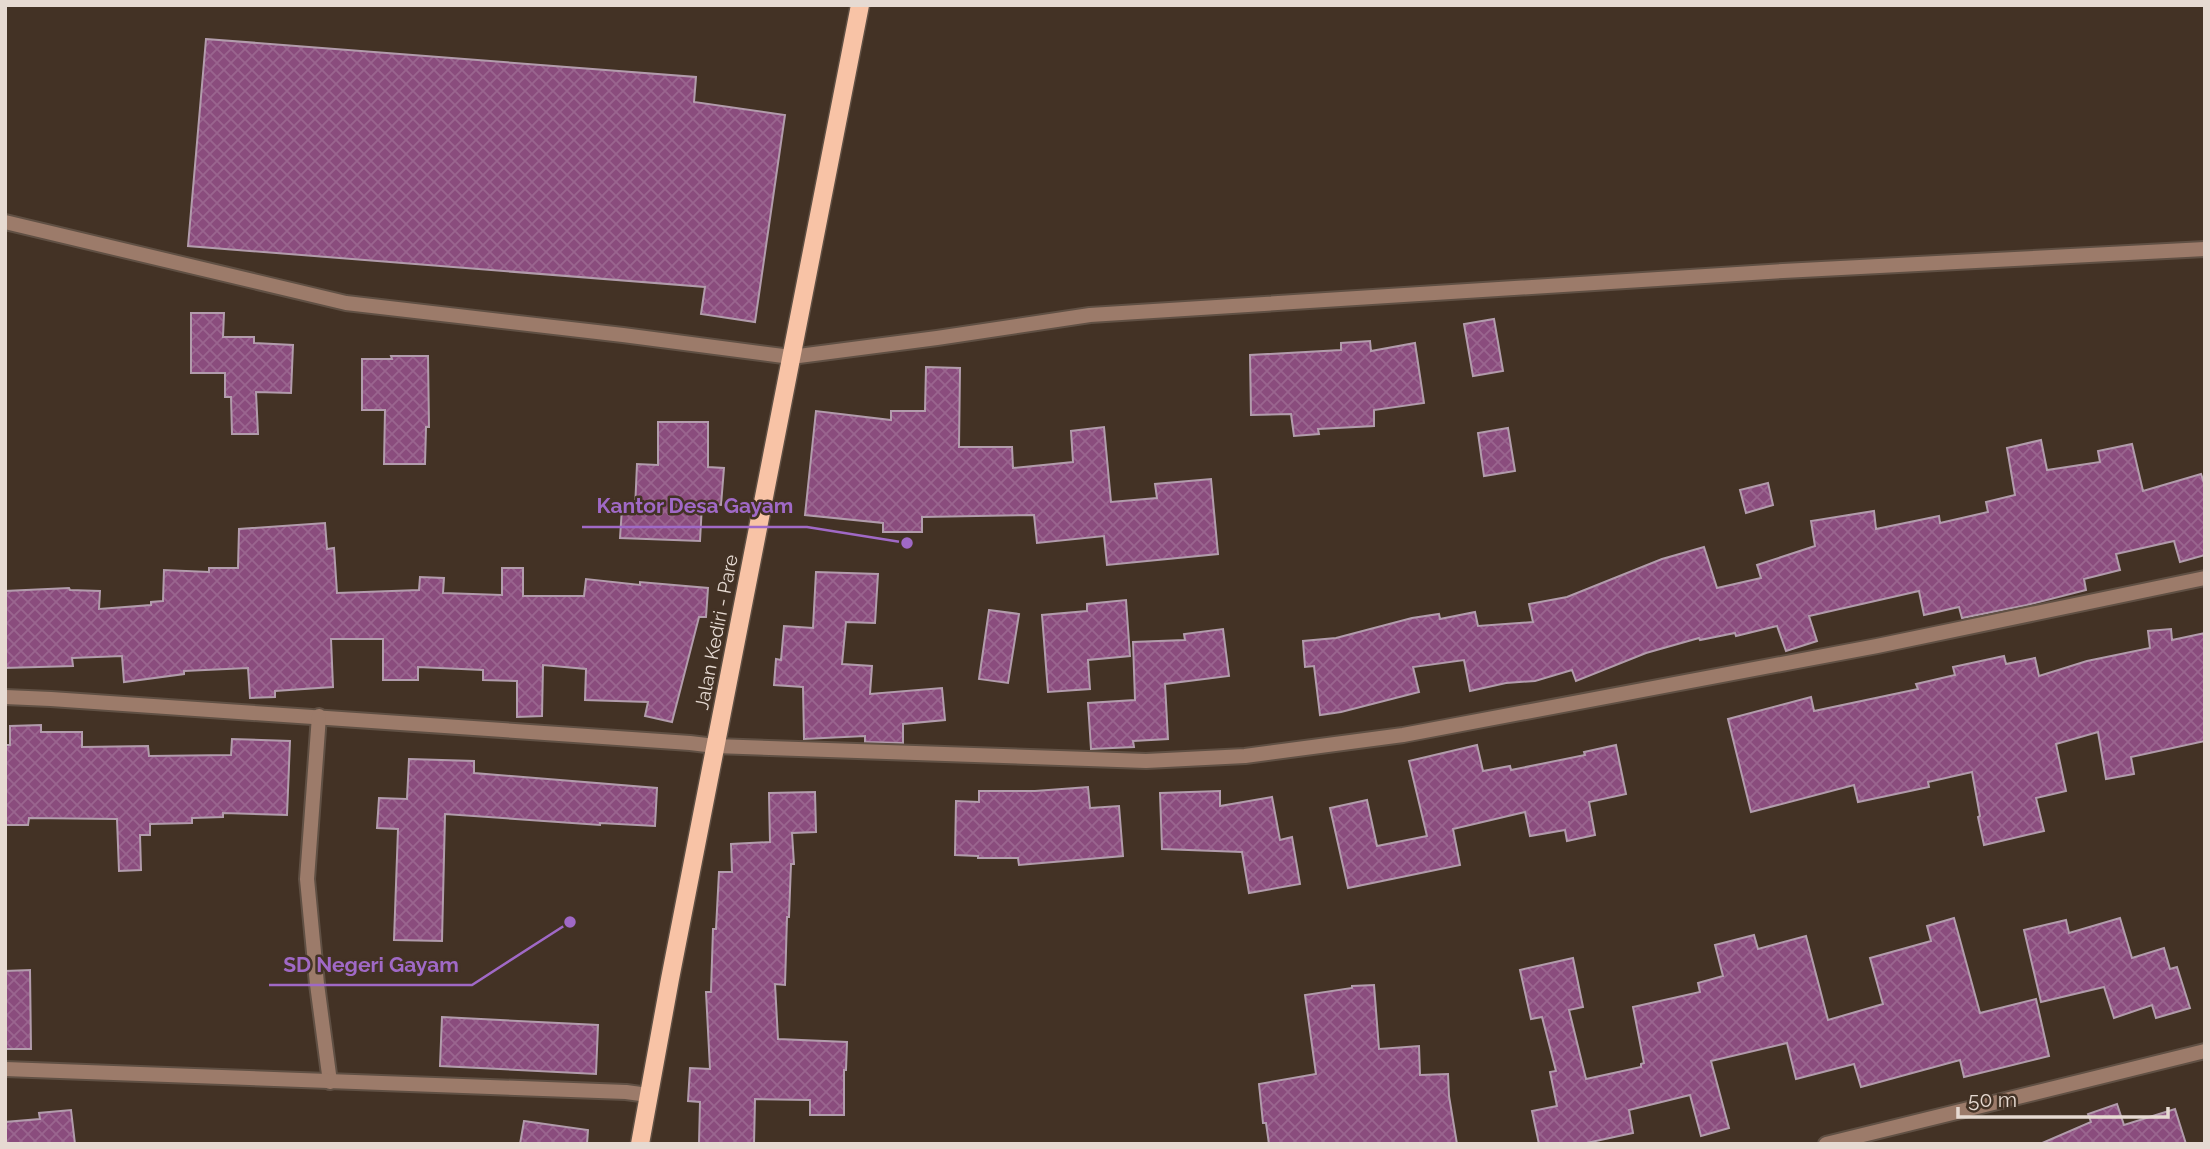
<svg xmlns="http://www.w3.org/2000/svg" width="2210" height="1149" font-family="Raleway,sans-serif">
	<style>
		.building { fill: url(#building-cross-hatch); stroke: #b29cac; stroke-width: 2 }
		.lines { fill: none; stroke-linecap: round; stroke-linejoin: round }
		.minor-casing { stroke: #605044; stroke-width: 18 }
		.tertiary-casing { stroke: #605044; stroke-width: 18 }
		.primary-casing { stroke: #605044; stroke-width: 21 }
		.minor { stroke: #9c7b6a; stroke-width: 14 }
		.tertiary { stroke: #9c7b6a; stroke-width: 14 }
		.primary { stroke: #f8c3a6; stroke-width: 18 }
		.labels { text-anchor: middle; dominant-baseline: central; stroke-width: 5; stroke-linejoin: round; paint-order: stroke }
		.street-label { font-size: 19px; fill: #e6dad2; stroke: #433225 }
		.leader { fill: none; stroke: #a069c6; stroke-width: 2.5 }
		.callout-dot { fill: #a069c6; stroke: #433225; stroke-width: 2.5 }
		.callout-label { font-size: 21px; text-anchor: middle; font-weight: bold; fill: #a069c6; stroke: #433225; stroke-width: 5; stroke-linejoin: round; paint-order: stroke }
	</style>
	<defs>
		<pattern id="building-cross-hatch" width="8" height="8" patternUnits="userSpaceOnUse" patternTransform="scale(1.75)"><rect width="8" height="8" fill="#8a4c7d"/><path d="M0 0l8 8M0 8l8-8" fill="none" stroke="#9a658f"/></pattern>
	</defs>
	<rect width="100%" height="100%" fill="#433225"/>
	<g class="building">
		<polygon points="206,39 696,77 694,102 785,115 755,322 701,314 705,287 188,246"/>
		<polygon points="191,313 224,313 223,337 254,337 254,343 293,345 291,393 256,392 258,434 232,434 231,397 225,397 225,373 191,373"/>
		<polygon points="1494,319 1503,371 1473,376 1464,324"/>
		<polygon points="1370,341 1371,351 1415,343 1424,403 1374,410 1374,426 1318,429 1319,434 1294,436 1291,414 1251,415 1250,355 1341,350 1341,343"/>
		<polygon points="391,356 428,356 429,427 426,427 425,464 384,464 385,410 362,410 362,359 392,359"/>
		<polygon points="926,367 960,368 959,447 1012,447 1013,468 1073,462 1071,431 1104,427 1111,502 1157,498 1155,484 1211,479 1218,554 1107,565 1104,536 1037,543 1034,515 922,517 922,532 883,532 883,523 805,515 816,411 891,420 891,411 925,411"/>
		<polygon points="658,422 708,422 708,467 724,468 721,505 702,504 700,541 620,538 622,508 635,509 637,464 658,465"/>
		<polygon points="1508,428 1515,471 1484,476 1478,433"/>
		<polygon points="2041,440 2047,470 2100,462 2098,451 2132,444 2143,491 2201,474 2205,486 2205,555 2180,562 2174,541 2116,554 2120,570 2084,579 2086,590 2027,605 1962,618 1959,607 1924,615 1919,591 1809,616 1817,641 1786,651 1777,626 1736,636 1735,633 1700,640 1699,638 1646,653 1576,681 1572,670 1535,681 1506,683 1470,691 1464,660 1413,667 1419,692 1341,712 1320,715 1314,666 1305,667 1303,641 1336,638 1412,618 1439,614 1440,619 1475,612 1478,626 1533,622 1529,604 1567,597 1662,559 1704,547 1717,588 1761,578 1757,565 1815,546 1811,521 1874,511 1876,529 1939,516 1940,523 1988,512 1986,502 2015,495 2007,448"/>
		<polygon points="1768,483 1773,505 1746,513 1740,490"/>
		<polygon points="325,523 327,549 334,548 337,593 419,590 420,577 444,578 443,593 502,595 502,568 523,568 523,596 584,596 586,579 640,585 640,582 708,588 706,617 699,617 672,722 645,716 648,702 585,700 586,669 543,665 542,716 517,717 517,681 483,680 483,670 418,667 418,680 383,680 383,639 331,639 333,687 275,691 275,697 250,698 248,668 184,671 184,674 124,682 122,656 72,658 73,666 5,668 5,591 69,588 70,590 100,591 99,609 151,605 151,602 163,601 164,570 209,572 209,568 238,568 239,529"/>
		<polygon points="816,572 878,574 875,623 846,622 842,664 872,666 870,694 942,688 945,720 903,724 903,743 865,742 865,736 804,739 803,687 774,685 776,659 781,660 784,626 813,628"/>
		<polygon points="1126,600 1130,656 1088,660 1090,689 1048,692 1042,615 1087,611 1087,604"/>
		<polygon points="989,610 1019,614 1008,683 979,679"/>
		<polygon points="1223,629 1229,676 1165,684 1168,739 1133,741 1134,747 1091,749 1088,703 1135,700 1133,642 1185,640 1184,634"/>
		<polygon points="2171,629 2172,640 2205,633 2205,741 2131,757 2134,774 2106,779 2098,732 2056,744 2066,791 2036,798 2044,831 1984,845 1978,817 1980,816 1972,772 1928,782 1929,787 1858,802 1854,785 1751,812 1728,719 1811,697 1814,711 1918,689 1916,684 1955,675 1953,667 2004,656 2006,664 2035,658 2039,676 2087,661 2150,648 2148,631"/>
		<polygon points="41,725 41,732 82,732 82,747 148,746 149,756 231,755 232,739 290,741 287,815 223,813 223,817 192,818 192,823 150,824 150,835 140,835 141,870 119,871 117,819 29,818 28,825 5,825 5,745 10,745 10,726"/>
		<polygon points="1477,745 1483,771 1510,766 1511,770 1585,755 1584,752 1616,745 1626,794 1589,802 1595,835 1567,841 1565,830 1530,836 1525,812 1453,829 1460,865 1348,888 1330,808 1367,800 1377,846 1427,836 1409,761"/>
		<polygon points="409,759 474,761 474,773 657,788 655,826 600,823 600,825 445,814 442,941 394,940 398,829 377,828 379,798 407,799"/>
		<polygon points="1088,787 1090,808 1119,806 1123,856 1019,865 1018,858 978,858 978,856 955,855 956,801 979,802 979,791 1035,791"/>
		<polygon points="1220,791 1220,806 1272,797 1280,840 1292,837 1300,884 1249,893 1242,852 1162,849 1160,793"/>
		<polygon points="815,792 816,832 792,833 794,864 791,864 789,917 787,917 785,985 775,984 778,1039 847,1042 846,1070 844,1070 844,1115 810,1115 810,1100 755,1099 754,1144 699,1144 700,1102 688,1101 690,1068 710,1069 706,992 711,992 713,929 716,929 719,872 732,872 731,844 770,842 769,793"/>
		<polygon points="1954,918 1980,1013 2036,999 2049,1056 1964,1077 1960,1060 1861,1087 1854,1064 1796,1079 1787,1043 1711,1061 1729,1128 1701,1136 1690,1095 1629,1110 1633,1133 1582,1144 1539,1144 1532,1111 1557,1106 1550,1072 1556,1071 1542,1017 1531,1019 1520,970 1573,958 1583,1007 1569,1010 1586,1079 1641,1067 1641,1064 1644,1063 1633,1007 1700,992 1698,983 1723,976 1715,945 1754,935 1758,949 1806,936 1828,1020 1883,1004 1870,958 1931,941 1927,926"/>
		<polygon points="2120,918 2132,958 2164,948 2170,969 2177,967 2190,1008 2156,1018 2152,1005 2114,1018 2104,987 2041,1002 2024,930 2066,920 2069,933"/>
		<polygon points="30,970 31,1049 5,1049 5,971"/>
		<polygon points="1374,985 1379,1049 1419,1046 1420,1075 1448,1074 1449,1096 1457,1144 1269,1144 1266,1123 1263,1123 1259,1084 1316,1074 1305,995 1352,988 1352,986"/>
		<polygon points="442,1017 598,1025 596,1074 440,1066"/>
		<polygon points="2117,1104 2124,1125 2175,1109 2186,1144 2040,1144 2091,1122 2088,1114"/>
		<polygon points="71,1110 75,1144 5,1144 5,1122 40,1119 39,1113"/>
		<polygon points="524,1121 588,1130 587,1144 520,1144"/>
	</g>
	<g class="lines">
		<g class="minor-casing">
			<g id="minor">
				<polyline points="5,222 346,303 623,335 791,357 937,338 1090,315 1783,271 2205,249"/>
				<polyline points="5,697 51,699 690,743 715,746 1146,761 1245,756 1403,735 1877,646 2205,578"/>
				<polyline points="319,716 307,879 317,984 330,1082"/>
				<polyline points="5,1069 626,1092 648,1095"/>
			</g>
		</g>
		<g class="tertiary-casing">
			<polyline id="tertiary" points="1826,1144 2205,1051"/>
		</g>
		<g class="primary-casing">
			<polyline id="primary" points="640,1144 670,979 860,5"/>
		</g>
		<use href="#minor" class="minor"/>
		<use href="#tertiary" class="tertiary"/>
		<use href="#primary" class="primary"/>
	</g>
	<g class="labels">
		<g class="street-label">
			<text transform="translate(716 632) rotate(-79)">Jalan Kediri - Pare</text>
		</g>
	</g>
	<path class="leader" d="M907 543L807 527H582M570 922L472 985H269"/>
	<g class="callout-dot">
		<circle cx="907" cy="543" r="7"/>
		<circle cx="570" cy="922" r="7"/>
	</g>
	<g class="callout-label">
		<text x="695" y="513">Kantor Desa Gayam</text>
		<text x="371" y="972">SD Negeri Gayam</text>
	</g>
	<rect width="2210" height="1149" fill="none" stroke="#e6dad2" stroke-width="14"/>
	<path d="M1958 1107v10h210v-10" fill="none" stroke="#e6dad2" stroke-width="3.5"/>
	<text x="1968" y="1107" font-size="21" fill="#e6dad2" stroke="#433225" stroke-width="5" paint-order="stroke">50 m</text>
</svg>
